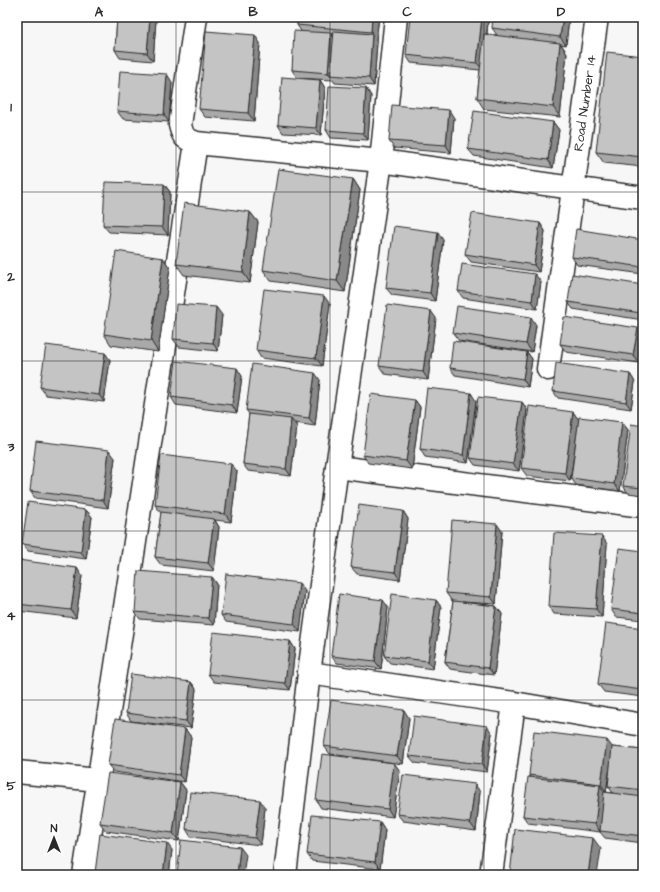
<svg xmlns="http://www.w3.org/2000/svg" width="660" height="892" font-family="'Architects Daughter',sans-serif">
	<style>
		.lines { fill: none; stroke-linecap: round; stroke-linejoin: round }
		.street-casing { stroke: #2b2b2b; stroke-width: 25 }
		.street { stroke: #fff; stroke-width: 22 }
		.wall { fill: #a9a9a9; stroke: #2b2b2b; fill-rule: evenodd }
		.shaded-wall { fill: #898989; stroke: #2b2b2b }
		.building { fill: #c4c4c4; stroke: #2b2b2b }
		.grid { fill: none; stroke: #2b2b2b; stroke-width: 1; stroke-opacity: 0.55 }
		.labels { text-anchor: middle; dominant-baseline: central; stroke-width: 4; stroke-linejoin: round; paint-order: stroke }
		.street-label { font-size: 13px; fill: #2b2b2b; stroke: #fff }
		.neatline { fill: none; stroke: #2b2b2b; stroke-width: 1.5 }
		.grid-label { font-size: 13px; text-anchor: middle; font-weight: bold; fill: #2b2b2b }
	</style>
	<rect width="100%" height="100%" fill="#f7f7f7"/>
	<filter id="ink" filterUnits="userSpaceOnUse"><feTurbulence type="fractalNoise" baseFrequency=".025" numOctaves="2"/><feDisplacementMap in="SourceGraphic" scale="8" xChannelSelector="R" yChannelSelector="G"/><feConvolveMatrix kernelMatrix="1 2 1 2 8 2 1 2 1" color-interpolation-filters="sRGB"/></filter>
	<g filter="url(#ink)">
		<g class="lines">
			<g class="street-casing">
				<g id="street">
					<path d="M196,17L180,125C183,137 184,138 196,143L381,161L643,198"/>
					<polyline points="548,369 597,17"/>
					<polyline points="337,467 643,506"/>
					<polyline points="309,673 514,703 643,725"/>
					<polyline points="17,772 98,780"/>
					<polyline points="84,875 196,143"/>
					<polyline points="285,875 309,673 337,467 381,161 396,17"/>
					<polyline points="491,875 514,703"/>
				</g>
			</g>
			<use href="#street" class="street"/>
		</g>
		<g class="wall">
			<polygon points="117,17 154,17 156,20 153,61 120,58 115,50"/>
			<polygon points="298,17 379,17 376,40 377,42 374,86 335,83 333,80 297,78 292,70 301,31 297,25"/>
			<polygon points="482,17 485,17 488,22 487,34 497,35 492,28 569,17 566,45 561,44 567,53 560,117 484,109 477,98 480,70 411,63 406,55"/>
			<polygon points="260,43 254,121 205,117 199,109"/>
			<polygon points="643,56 643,167 604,163 596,152"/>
			<polygon points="320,80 325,88 321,135 283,133 278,125"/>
			<polygon points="172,82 169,122 123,119 117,111"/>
			<polygon points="366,88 371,96 368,140 331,138 326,130"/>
			<polygon points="454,118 451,153 394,148 389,141"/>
			<polygon points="553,122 559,130 553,168 474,156 468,149"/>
			<polygon points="353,179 360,190 345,292 271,281 263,270"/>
			<polygon points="164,184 170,192 168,235 109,232 103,225"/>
			<polygon points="250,212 258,222 250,283 184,275 176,264"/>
			<polygon points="540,223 545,231 539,272 471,262 465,254"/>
			<polygon points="443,240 435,301 392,295 386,288"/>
			<polygon points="643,240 643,274 577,265 572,257"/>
			<polygon points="163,258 170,268 158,352 111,345 104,334"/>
			<polygon points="541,282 537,309 463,298 458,291"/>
			<polygon points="643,285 643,320 573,309 568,302"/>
			<polygon points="330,304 322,366 261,358 256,350"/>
			<polygon points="222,315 218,351 179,347 173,339"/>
			<polygon points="436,318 428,380 385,374 379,366"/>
			<polygon points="536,325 532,352 459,341 453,333"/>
			<polygon points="643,336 639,363 566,352 560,344"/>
			<polygon points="527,352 532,359 528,387 455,375 450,368"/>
			<polygon points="105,353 110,360 104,402 46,395 40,387"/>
			<polygon points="630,374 635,382 631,409 558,398 553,391"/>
			<polygon points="242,376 237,413 176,405 171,397"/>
			<polygon points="320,380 315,426 295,423 297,426 291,476 248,471 243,464 249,414 246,410"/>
			<polygon points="415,400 420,407 412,469 368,463 363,455"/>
			<polygon points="476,401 468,463 425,457 420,449"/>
			<polygon points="522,402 527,410 519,471 475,465 470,458"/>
			<polygon points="573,412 578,419 622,422 628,430 620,491 576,485 571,478 570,481 527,476 521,468"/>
			<polygon points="643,426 643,495 628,493 623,486"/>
			<polygon points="115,458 108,508 35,498 30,491"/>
			<polygon points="237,471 231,522 215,520 219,527 214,571 161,565 155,557 161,513 155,505"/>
			<polygon points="86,510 92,517 86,559 28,551 22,544"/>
			<polygon points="403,511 408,519 400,580 357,574 351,567"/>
			<polygon points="502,531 496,604 462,602 496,606 502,614 494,675 450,669 445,662 453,601 452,601 446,593"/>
			<polygon points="607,544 602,617 554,614 549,606"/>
			<polygon points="643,551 643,620 616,617 611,609"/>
			<polygon points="17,567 77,568 82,576 76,618 18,611 17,610"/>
			<polygon points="212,577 217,584 214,625 140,619 135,612"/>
			<polygon points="305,591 300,632 226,622 221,615"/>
			<polygon points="436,600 441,607 433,669 390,663 384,656"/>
			<polygon points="388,607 381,669 337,663 331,656"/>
			<polygon points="643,628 643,697 604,692 598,684"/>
			<polygon points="290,641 295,649 290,690 214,682 208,674"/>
			<polygon points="191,682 196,689 191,728 131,721 126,713"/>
			<polygon points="409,718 403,764 330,754 324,746"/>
			<polygon points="185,729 191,737 185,782 114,772 108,765"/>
			<polygon points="492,733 487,772 415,763 409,756"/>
			<path d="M612,747L643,750V843L605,838L600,832L528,823L523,816L530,777L529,775ZM611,758L608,786L613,793L606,792Z"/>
			<polygon points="394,763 400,771 393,817 321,808 316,800"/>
			<polygon points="180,782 186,790 179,841 106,831 100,823"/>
			<polygon points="480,792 476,831 403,821 397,814"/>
			<polygon points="265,808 261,845 191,837 186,829"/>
			<polygon points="380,822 385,830 380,869 312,861 307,854"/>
			<polygon points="172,850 169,875 97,875 95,873"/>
		</g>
		<g class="shaded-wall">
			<polygon points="150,17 154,17 156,20 153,61 147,53"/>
			<polygon points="372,17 379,17 376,40 377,42 374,86 369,78 372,34 371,32"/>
			<polygon points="482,17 485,17 488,22 483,70 477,63"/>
			<polygon points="563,17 569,17 566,45 560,37"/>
			<polygon points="331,33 336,41 331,76 328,73"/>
			<polygon points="255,35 260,43 254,121 248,113"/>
			<polygon points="560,43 567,53 560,117 553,107"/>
			<polygon points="167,74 172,82 169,122 164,115"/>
			<polygon points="320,80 325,88 321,135 316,128"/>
			<polygon points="366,88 371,96 368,140 363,133"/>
			<polygon points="449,110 454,118 451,153 446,145"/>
			<polygon points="553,122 559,130 553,168 548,160"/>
			<polygon points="353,179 360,190 345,292 337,281"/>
			<polygon points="164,184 170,192 168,235 162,227"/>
			<polygon points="250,212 258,222 250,283 243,272"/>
			<polygon points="540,223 545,231 539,272 534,265"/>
			<polygon points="438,232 443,240 435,301 430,293"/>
			<polygon points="163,258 170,268 158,352 151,341"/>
			<polygon points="535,274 541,282 537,309 532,301"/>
			<polygon points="324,296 330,304 322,366 316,358"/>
			<polygon points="643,299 643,316 641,313"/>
			<polygon points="216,307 222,315 218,351 213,343"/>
			<polygon points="431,311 436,318 428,380 423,372"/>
			<polygon points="531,317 536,325 532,352 526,344"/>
			<polygon points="638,328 643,336 639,363 633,355"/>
			<polygon points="527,352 532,359 528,387 523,379"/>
			<polygon points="105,353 110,360 104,402 99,395"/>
			<polygon points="237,368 242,376 237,413 232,405"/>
			<polygon points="315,373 320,380 315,426 309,418"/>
			<polygon points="630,374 635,382 631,409 626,402"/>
			<polygon points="471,393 476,401 468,463 463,455"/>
			<polygon points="17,396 22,403 17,439"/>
			<polygon points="415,400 420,407 412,469 406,461"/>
			<polygon points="522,402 527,410 519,471 513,464"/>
			<polygon points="573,412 579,420 570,481 565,473"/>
			<polygon points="291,419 297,426 291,476 286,469"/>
			<polygon points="622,422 628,430 620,491 614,484"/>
			<polygon points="109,450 115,458 108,508 103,500"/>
			<polygon points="231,464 237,471 231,522 225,514"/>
			<polygon points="86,510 92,517 86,559 81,552"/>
			<polygon points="403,511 408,519 400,580 395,572"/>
			<polygon points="214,519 219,527 214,571 208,563"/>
			<polygon points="497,524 502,531 496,604 491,597"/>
			<polygon points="602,536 607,544 602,617 596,609"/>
			<polygon points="77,568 82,576 76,618 71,610"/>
			<polygon points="212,577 217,584 214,625 208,618"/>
			<polygon points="299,583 305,591 300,632 294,624"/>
			<polygon points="383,600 388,607 381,669 375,661"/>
			<polygon points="436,600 441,607 433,669 428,661"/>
			<polygon points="496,606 502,614 494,675 488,668"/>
			<polygon points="290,641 295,649 290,690 285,683"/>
			<polygon points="191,682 196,689 191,728 186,721"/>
			<polygon points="404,710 409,718 403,764 397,756"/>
			<polygon points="487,726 492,733 487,772 482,764"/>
			<polygon points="185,729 191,737 185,782 179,775"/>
			<polygon points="607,740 613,748 606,792 601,784"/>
			<polygon points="394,763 400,771 393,817 388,809"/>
			<polygon points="180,782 186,790 179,841 173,833"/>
			<polygon points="475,784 480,792 476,831 470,823"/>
			<polygon points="600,785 605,793 600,831 600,832 595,824"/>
			<polygon points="260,800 265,808 261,845 255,838"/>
			<polygon points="380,822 385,830 380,869 375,862"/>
			<polygon points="593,838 601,849 597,875 588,875"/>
			<polygon points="167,843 172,850 169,875 163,875"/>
			<polygon points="240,847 246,855 243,875 237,875"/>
		</g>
		<g class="building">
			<polygon points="117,17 150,17 147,53 115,50"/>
			<polygon points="298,17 372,17 371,32 297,25"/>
			<polygon points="410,17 482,17 477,63 406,55"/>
			<polygon points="493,17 563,17 560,37 492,28"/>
			<polygon points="206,31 255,35 248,113 199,109"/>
			<polygon points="294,31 331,33 328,73 292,70"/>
			<polygon points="334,31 372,34 369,78 330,75"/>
			<polygon points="484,34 560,43 553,107 477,98"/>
			<polygon points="607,52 643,56 643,157 596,152"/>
			<polygon points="120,71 167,74 164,115 117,111"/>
			<polygon points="282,77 320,80 316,128 278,125"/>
			<polygon points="329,86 366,88 363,133 326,130"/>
			<polygon points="392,105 449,110 446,145 389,141"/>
			<polygon points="474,111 553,122 548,160 468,149"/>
			<polygon points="278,169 353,179 337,281 263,270"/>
			<polygon points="105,182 164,184 162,227 103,225"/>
			<polygon points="184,203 250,212 243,272 176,264"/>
			<polygon points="472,213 540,223 534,265 465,254"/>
			<polygon points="394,226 438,232 430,293 386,288"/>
			<polygon points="576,229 643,240 643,267 572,257"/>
			<polygon points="116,251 163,258 151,341 104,334"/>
			<polygon points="462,264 535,274 532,301 458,291"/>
			<polygon points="572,274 643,285 643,299 641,313 568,302"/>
			<polygon points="264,289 324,296 316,358 256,350"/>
			<polygon points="176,304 216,307 213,343 173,339"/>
			<polygon points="387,305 431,311 423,372 379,366"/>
			<polygon points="457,306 531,317 526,344 453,333"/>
			<polygon points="564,317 638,328 633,355 560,344"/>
			<polygon points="453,341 527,352 523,379 450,368"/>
			<polygon points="46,345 105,353 99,395 40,387"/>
			<polygon points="176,361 237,368 232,405 171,397"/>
			<polygon points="556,363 630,374 626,402 553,391"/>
			<polygon points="252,364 315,373 309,418 246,410"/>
			<polygon points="427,388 471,393 463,455 420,449"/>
			<polygon points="371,394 415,400 406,461 363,455"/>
			<polygon points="478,397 522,402 513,464 470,458"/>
			<polygon points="529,406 573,412 565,473 521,468"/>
			<polygon points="249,414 291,419 286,469 243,464"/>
			<polygon points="579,417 622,422 614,484 571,478"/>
			<polygon points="631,424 643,426 643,488 623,486"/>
			<polygon points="36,441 109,450 103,500 30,491"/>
			<polygon points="161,455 231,464 225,514 155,505"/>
			<polygon points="28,502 86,510 81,552 22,544"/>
			<polygon points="359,505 403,511 395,572 351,567"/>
			<polygon points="161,512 214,519 208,563 155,557"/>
			<polygon points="452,520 497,524 491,597 446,593"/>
			<polygon points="554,533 602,536 596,609 549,606"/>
			<polygon points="619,548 643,551 643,613 611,609"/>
			<polygon points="18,560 77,568 71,610 17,604 17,567"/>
			<polygon points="138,571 212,577 208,618 135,612"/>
			<polygon points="226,574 299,583 294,624 221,615"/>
			<polygon points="339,594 383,600 375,661 331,656"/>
			<polygon points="392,594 436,600 428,661 384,656"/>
			<polygon points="453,601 496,606 488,668 445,662"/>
			<polygon points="606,623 643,628 643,681 642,690 598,684"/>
			<polygon points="213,632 290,641 285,683 208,674"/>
			<polygon points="131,674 191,682 186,721 126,713"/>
			<polygon points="331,700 404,710 397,756 324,746"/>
			<polygon points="414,716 487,726 482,764 409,756"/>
			<polygon points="115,719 185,729 179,775 108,765"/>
			<polygon points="534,731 607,740 601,784 529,775"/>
			<polygon points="612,747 643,750 643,790 608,786"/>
			<polygon points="322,754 394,763 388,809 316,800"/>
			<polygon points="108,773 180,782 173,833 100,823"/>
			<polygon points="403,775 475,784 470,823 397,814"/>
			<polygon points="528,777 600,785 595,824 523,816"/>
			<polygon points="190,792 260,800 255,838 186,829"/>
			<polygon points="604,792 643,797 643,836 600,831"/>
			<polygon points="312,815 380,822 375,862 307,854"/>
			<polygon points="515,829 593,838 588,875 510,875"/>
			<polygon points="100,834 167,843 163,875 113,875 95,873"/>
			<polygon points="181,840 240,847 237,875 177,875"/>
			<polygon points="311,872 356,875 311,875"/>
		</g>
	</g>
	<path class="grid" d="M176,17V875M330,17V875M484,17V875M17,192H643M17,361H643M17,531H643M17,700H643"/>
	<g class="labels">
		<g class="street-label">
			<text transform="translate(585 103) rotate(-82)">Road Number 14</text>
		</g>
	</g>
	<rect width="660" height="892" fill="none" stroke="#fff" stroke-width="44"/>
	<g transform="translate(54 838)" stroke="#ffffff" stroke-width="3" paint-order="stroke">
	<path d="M0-3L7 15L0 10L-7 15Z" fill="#2b2b2b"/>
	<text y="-6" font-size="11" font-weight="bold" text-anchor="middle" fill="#2b2b2b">N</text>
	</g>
	<rect x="22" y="22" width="616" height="848" class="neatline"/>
	<g class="grid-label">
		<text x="99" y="16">A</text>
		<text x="253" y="16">B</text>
		<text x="407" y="16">C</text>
		<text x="561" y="16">D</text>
		<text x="11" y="111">1</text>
		<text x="11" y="281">2</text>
		<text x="11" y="451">3</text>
		<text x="11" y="620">4</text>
		<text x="11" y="790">5</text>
	</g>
</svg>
